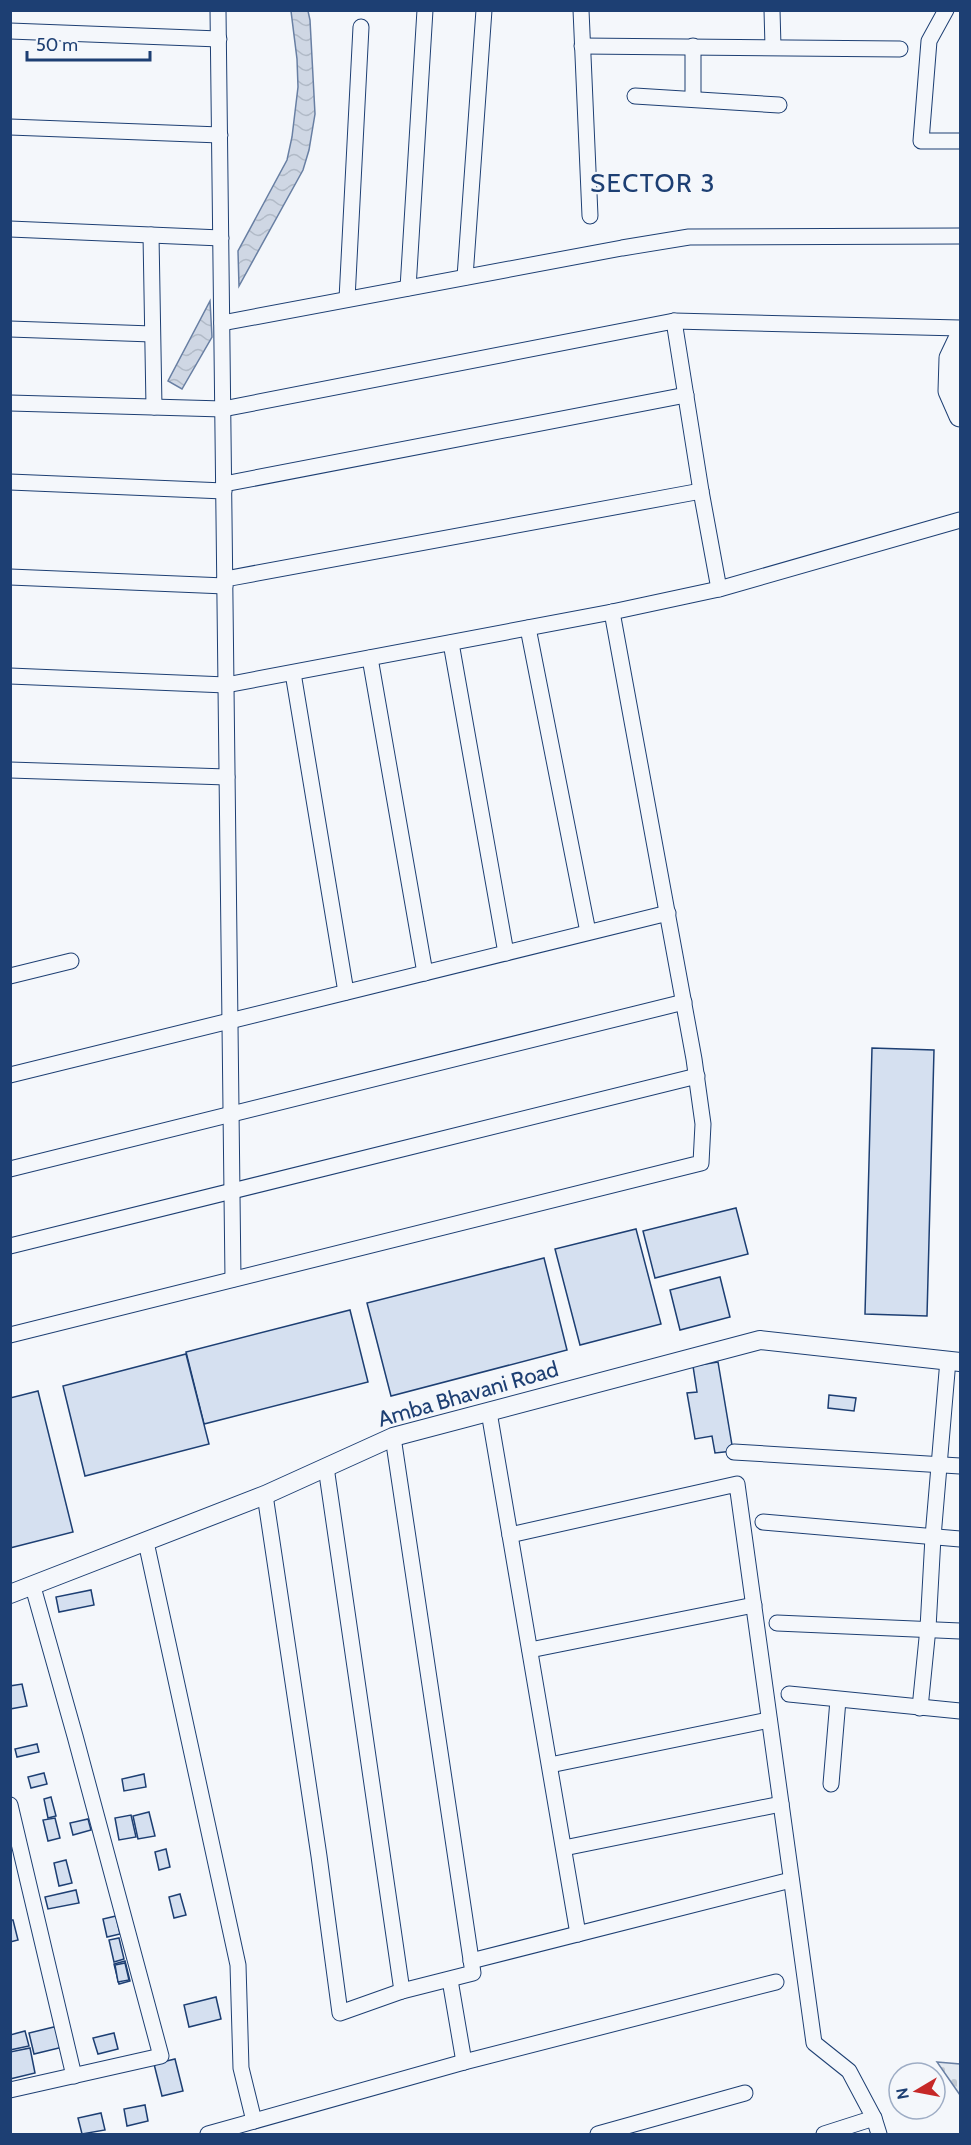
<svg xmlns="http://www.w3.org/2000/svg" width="971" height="2145" font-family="Cabin,sans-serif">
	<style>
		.cemetery { fill: url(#cemetery-stones); stroke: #687fa3; stroke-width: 1.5 }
		.water { fill: url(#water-waves); stroke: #687fa3; stroke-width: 1.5 }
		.building { fill: #d5e0f0; stroke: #1d3f73; stroke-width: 1.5 }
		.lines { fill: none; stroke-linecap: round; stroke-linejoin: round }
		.minor-casing { stroke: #1d3f73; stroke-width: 17 }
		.tertiary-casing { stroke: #1d3f73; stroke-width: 20 }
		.secondary-casing { stroke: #1d3f73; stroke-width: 23 }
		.minor { stroke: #f4f7fb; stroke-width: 15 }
		.tertiary { stroke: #f4f7fb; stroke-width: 18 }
		.secondary { stroke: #f4f7fb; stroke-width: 21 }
		.labels { text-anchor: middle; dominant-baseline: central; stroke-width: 4.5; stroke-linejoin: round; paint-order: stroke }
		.street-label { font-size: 22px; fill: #1d3f73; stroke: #f4f7fb }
		.quarter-label { font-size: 26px; letter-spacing: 1.5px; fill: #1d3f73; stroke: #f4f7fb }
	</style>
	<defs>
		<pattern id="cemetery-stones" width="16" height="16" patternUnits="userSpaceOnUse" patternTransform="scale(1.5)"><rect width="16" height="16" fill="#e3e9f0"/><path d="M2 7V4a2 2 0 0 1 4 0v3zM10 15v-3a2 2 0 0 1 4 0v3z" fill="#c2c9d1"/></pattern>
		<pattern id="water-waves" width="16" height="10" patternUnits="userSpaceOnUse" patternTransform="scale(1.5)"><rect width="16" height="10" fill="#cfd7e4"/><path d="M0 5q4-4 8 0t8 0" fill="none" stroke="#b1bac7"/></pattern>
	</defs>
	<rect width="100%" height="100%" fill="#f4f7fb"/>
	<polygon class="cemetery" points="937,2062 960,2064 960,2095"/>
	<g class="water">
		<polygon points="291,11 308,11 310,20 315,114 309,150 303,170 239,286 238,251 287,160 292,137 298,87 297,59"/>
		<polygon points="210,301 212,337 182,389 168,381"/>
	</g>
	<g class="building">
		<polygon points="872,1048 934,1050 927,1316 865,1314"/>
		<polygon points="736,1208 748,1254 655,1278 643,1231"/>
		<polygon points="636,1229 661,1324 580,1345 555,1249"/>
		<polygon points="544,1258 567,1350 391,1396 367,1303"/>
		<polygon points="720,1277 730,1317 680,1330 670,1290"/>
		<polygon points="350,1310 368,1382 204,1424 186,1352"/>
		<polygon points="186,1354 209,1444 85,1476 63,1386"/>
		<polygon points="718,1362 733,1451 715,1453 712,1436 695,1439 687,1393 697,1392 693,1366"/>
		<polygon points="38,1391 73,1532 10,1548 10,1398"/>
		<polygon points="829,1395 856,1398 854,1411 828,1408"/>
		<polygon points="91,1590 94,1605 59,1612 56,1597"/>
		<polygon points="22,1684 27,1706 10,1709 10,1686"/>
		<polygon points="37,1744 39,1752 17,1757 15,1749"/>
		<polygon points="44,1773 47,1784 31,1788 28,1777"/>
		<polygon points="144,1774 146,1787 124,1791 122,1779"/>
		<polygon points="51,1797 56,1816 48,1818 44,1799"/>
		<polygon points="149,1812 155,1836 138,1839 133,1816"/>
		<polygon points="131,1815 136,1837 119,1840 115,1818"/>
		<polygon points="55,1818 60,1838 48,1841 43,1820"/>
		<polygon points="88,1819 91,1830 73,1835 70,1823"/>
		<polygon points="166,1849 170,1867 159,1870 155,1852"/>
		<polygon points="66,1860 72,1883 59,1886 54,1863"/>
		<polygon points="76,1890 79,1903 48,1909 45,1897"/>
		<polygon points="180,1894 186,1915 174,1918 169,1897"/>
		<polygon points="116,1916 120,1934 107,1937 103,1919"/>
		<polygon points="10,1920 13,1920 18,1940 10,1942"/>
		<polygon points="119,1938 124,1959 114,1962 109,1940"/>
		<polygon points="125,1961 130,1981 119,1984 114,1964"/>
		<polygon points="125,1963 129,1980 118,1982 115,1965"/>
		<polygon points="216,1997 221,2019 189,2027 184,2005"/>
		<polygon points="58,2026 63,2047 34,2054 29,2033"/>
		<polygon points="25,2031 29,2046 10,2050 10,2035"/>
		<polygon points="114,2033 118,2049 98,2054 93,2038"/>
		<polygon points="30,2048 35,2073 10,2079 10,2052"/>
		<polygon points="175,2059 183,2091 162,2096 154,2064"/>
		<polygon points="145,2105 148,2121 127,2126 124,2109"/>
		<polygon points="101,2113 105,2130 82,2134 78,2118"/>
	</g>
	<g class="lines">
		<g class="minor-casing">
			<g id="minor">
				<polyline points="218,10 233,1279"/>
				<polyline points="581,10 590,216"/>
				<polyline points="772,10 773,47"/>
				<polyline points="946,10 929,41 921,141 960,141"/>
				<polyline points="10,31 219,39"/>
				<polyline points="582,46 900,49"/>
				<polyline points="635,96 779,105"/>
				<polyline points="693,99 693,46"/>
				<polyline points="10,127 220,135"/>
				<polyline points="10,229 221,238"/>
				<polyline points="151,235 154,407"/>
				<polyline points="465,277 484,10"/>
				<polyline points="408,288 425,10"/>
				<polyline points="347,299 361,27"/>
				<polyline points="674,321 701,491 719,589"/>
				<polyline points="222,323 622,248 689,237 960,236"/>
				<polyline points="10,329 152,334"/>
				<polyline points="10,403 223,409 674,321 960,328"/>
				<polyline points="10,482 224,491"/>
				<polyline points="224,484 686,395"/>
				<polyline points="10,577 225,586"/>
				<polyline points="225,579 701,491"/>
				<polyline points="528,628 588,932"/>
				<polyline points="451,643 506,953"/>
				<polyline points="370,658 425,973"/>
				<polyline points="293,673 346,992"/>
				<polyline points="10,676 226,685 612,612 719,589 960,520"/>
				<polyline points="10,770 227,777"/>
				<polyline points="10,976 71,961"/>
				<polyline points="10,1075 668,913"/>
				<polyline points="10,1169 684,1002"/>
				<polyline points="10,1246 697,1076"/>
				<polyline points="10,1335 701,1163 703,1124 694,1059 612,612"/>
				<polyline points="489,1412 578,1934"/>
				<polyline points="734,1452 960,1466"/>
				<polyline points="326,1467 402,1991"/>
				<polyline points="265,1495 319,1856 340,2013 402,1991 473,1973 393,1437"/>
				<polyline points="763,1522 960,1539"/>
				<polyline points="510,1535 737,1484 814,2043 849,2071 874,2118 879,2134"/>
				<polyline points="146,1542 238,1965 241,2068 254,2121"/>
				<polyline points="777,1623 960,1631"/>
				<polyline points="530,1650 754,1605"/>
				<polyline points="789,1694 960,1711"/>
				<polyline points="920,1708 928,1628 933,1537 948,1360"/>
				<polyline points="550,1765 769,1720"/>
				<polyline points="831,1784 838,1700"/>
				<polyline points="10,1805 74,2076"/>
				<polyline points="564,1848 781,1804"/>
				<polyline points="471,1961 791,1880"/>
				<polyline points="450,1980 464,2062 776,1982"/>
				<polyline points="10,2090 161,2056 75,1736 33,1587"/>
				<polyline points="208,2134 464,2062"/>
				<polyline points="598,2134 745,2093"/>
				<polyline points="824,2134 874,2118"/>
			</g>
		</g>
		<g class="tertiary-casing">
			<polyline id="tertiary" points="10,1594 265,1495 393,1437 760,1340 960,1362"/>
		</g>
		<g class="secondary-casing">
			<polyline id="secondary" points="960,337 950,358 949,391 960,416"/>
		</g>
		<use href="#minor" class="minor"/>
		<use href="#tertiary" class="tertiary"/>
		<use href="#secondary" class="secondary"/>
	</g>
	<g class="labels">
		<g class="street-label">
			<text transform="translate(468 1394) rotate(-16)">Amba Bhavani Road</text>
		</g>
		<g class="quarter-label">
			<text x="653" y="183">SECTOR 3</text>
		</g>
	</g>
	<rect width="971" height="2145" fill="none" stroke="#1d3f73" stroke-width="24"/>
	<g transform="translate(917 2091) rotate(260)"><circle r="28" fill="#f4f7fb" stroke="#9eadc5" stroke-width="1.5"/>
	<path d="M0-4.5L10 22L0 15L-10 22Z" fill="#c62828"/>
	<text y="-9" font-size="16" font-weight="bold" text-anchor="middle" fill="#1d3f73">N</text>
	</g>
	<path d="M27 51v9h123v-9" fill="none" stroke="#1d3f73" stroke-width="3"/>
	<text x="36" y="51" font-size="18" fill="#1d3f73" stroke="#f4f7fb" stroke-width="4.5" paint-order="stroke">50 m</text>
</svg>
